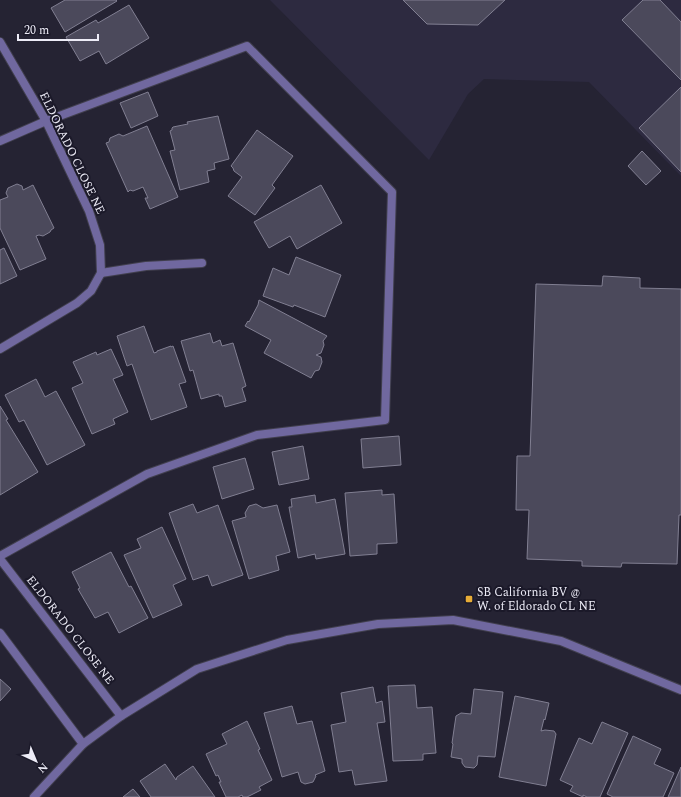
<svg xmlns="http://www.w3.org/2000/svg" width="681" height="797" font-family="Spectral,serif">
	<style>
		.built { fill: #2d2a40 }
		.building { fill: #4b495b; stroke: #817f92 }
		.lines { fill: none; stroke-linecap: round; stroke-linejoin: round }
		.service-casing { stroke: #413f4e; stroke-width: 10 }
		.minor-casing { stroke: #413f4e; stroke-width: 10 }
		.tertiary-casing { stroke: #413f4e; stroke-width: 10 }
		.service { stroke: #70689f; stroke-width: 8 }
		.minor { stroke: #70689f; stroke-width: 8 }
		.tertiary { stroke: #70689f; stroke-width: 8 }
		.poi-dot { fill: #e7ac37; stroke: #1b1929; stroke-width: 1.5 }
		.labels { text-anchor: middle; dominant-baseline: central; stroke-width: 4; stroke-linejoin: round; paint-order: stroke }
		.street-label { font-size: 12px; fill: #edecf7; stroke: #1b1929 }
		.poi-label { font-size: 12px; fill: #edecf7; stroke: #1b1929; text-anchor: start }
	</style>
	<rect width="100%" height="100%" fill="#252333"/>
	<polygon class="built" points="270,0 681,0 681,176 589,82 484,79 468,94 429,160"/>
	<g class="building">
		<polygon points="65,0 116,0 117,1 65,32 51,8"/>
		<polygon points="403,0 505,0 478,25 427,24"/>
		<polygon points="643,0 660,0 681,22 681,80 622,20"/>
		<polygon points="129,5 149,38 106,64 99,51 80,61 66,37 96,20 98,23"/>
		<polygon points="681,87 681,172 639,128"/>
		<polygon points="148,92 158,116 131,128 120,103"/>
		<polygon points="218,116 229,159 214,163 215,169 207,171 209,182 180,190 170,151 175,150 170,131 172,130 172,128 173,127 188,124 187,122"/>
		<polygon points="147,126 178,197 150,209 145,198 148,198 143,187 133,191 130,190 128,192 106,143 109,142 110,138 119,134 123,136"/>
		<polygon points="257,130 293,156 272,185 275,188 255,215 228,196 242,177 234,171 233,168 231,166"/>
		<polygon points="642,151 661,171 646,185 628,166"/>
		<polygon points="17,184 22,186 23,190 33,185 54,228 51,230 50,232 43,236 39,235 36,236 46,259 20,270 0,228 0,200 8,197 6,193 8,188"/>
		<polygon points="321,185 342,223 297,249 290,236 269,248 254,222"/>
		<polygon points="4,248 17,276 0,284 0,250"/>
		<polygon points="296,257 341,275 325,317 294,305 293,307 263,296 273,268 289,275"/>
		<polygon points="603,276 640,278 640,288 681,289 681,515 679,515 677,564 622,563 621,567 582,566 582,561 527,559 529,510 516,510 517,456 530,456 536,284 602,286"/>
		<polygon points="259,300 327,336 323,341 324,345 321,353 316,355 321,357 322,362 319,370 315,371 311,378 264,353 271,340 245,326 248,321 249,322 258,305"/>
		<polygon points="144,326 154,353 157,352 157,351 171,346 171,347 173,346 186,382 179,384 187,407 151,420 132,364 127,366 117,336"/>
		<polygon points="210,333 213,343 220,340 222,346 233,343 246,386 242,388 246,401 225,407 222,396 219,396 219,394 201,399 193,370 190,371 181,341"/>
		<polygon points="111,349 123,375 113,379 128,412 113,419 115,424 92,434 72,388 83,383 73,362 96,352 97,355"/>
		<polygon points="36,379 45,397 56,391 85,445 47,465 24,420 19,422 5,395"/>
		<polygon points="0,406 8,419 6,420 38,472 0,495"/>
		<polygon points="399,436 401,465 363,468 361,439"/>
		<polygon points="303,446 309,479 279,485 272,452"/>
		<polygon points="245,458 254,489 222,499 213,467"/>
		<polygon points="382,490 382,495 394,494 397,543 377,544 377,554 350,556 345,493"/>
		<polygon points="315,495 316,503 335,499 345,554 316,559 315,554 298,558 289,507 292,507 291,499"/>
		<polygon points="193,504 197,513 218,505 243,575 212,586 208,575 193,580 169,513"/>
		<polygon points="256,504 263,508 277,505 290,552 276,556 279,570 249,579 232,521 246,517 245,513 249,506"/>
		<polygon points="162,527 186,579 173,585 182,605 153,618 124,555 141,548 137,539"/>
		<polygon points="111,552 129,587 131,586 148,618 119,633 108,612 95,618 78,589 80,588 72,572"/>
		<polygon points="0,679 11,689 0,701"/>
		<polygon points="415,685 417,708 432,707 436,753 423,754 423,760 393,761 388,686"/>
		<polygon points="373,687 376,703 382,701 385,722 377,723 387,781 355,785 352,770 339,772 331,725 346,722 341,693"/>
		<polygon points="474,689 503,692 495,757 478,756 477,765 474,768 465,767 462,763 462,759 451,757 453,744 452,743 456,716 461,713 471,714"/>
		<polygon points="515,696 549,703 545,720 544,719 541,731 545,730 554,731 556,734 546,786 499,777"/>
		<polygon points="292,706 297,724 312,721 325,771 315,775 316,776 313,782 305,784 301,782 298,772 282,777 264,713"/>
		<polygon points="247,721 260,749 258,750 272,780 259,787 261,790 247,797 243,797 242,795 238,797 226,797 219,782 221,782 218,775 216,776 206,754 227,744 222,734"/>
		<polygon points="602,722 628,733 600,797 587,797 583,795 583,797 570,791 573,786 560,780 579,738 592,744"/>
		<polygon points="633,736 661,749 654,764 674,773 663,797 613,797 607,794"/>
		<polygon points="165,764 176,780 177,777 193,766 215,797 151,797 140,781"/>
		<polygon points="681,767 681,797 668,797"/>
		<polygon points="133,789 140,797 123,797"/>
	</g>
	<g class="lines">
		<g class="service-casing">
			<polyline id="service" points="0,141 46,121 247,46 392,192 385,420 257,435 147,474 0,556"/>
		</g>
		<g class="minor-casing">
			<g id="minor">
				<polyline points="0,42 46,121 89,211 100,245 101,273 91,291 77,303 0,349"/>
				<polyline points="101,273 146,266 202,263"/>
				<polyline points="0,559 121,716"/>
				<polyline points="0,633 83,744"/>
			</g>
		</g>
		<g class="tertiary-casing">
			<polyline id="tertiary" points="34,797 83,744 121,716 197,669 287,640 378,624 453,620 561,641 681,690"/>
		</g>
		<use href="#service" class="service"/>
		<use href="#minor" class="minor"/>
		<use href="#tertiary" class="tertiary"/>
	</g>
	<rect class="poi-dot" x="465" y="595" width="8" height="8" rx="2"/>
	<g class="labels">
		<g class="street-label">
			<text transform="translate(72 153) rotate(64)">ELDORADO CLOSE NE</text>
			<text transform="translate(70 630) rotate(52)">ELDORADO CLOSE NE</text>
		</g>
		<g class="poi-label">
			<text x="477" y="592">SB California BV @<tspan x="477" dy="14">W. of Eldorado CL NE</tspan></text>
		</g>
	</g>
	<g transform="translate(36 761) rotate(136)" stroke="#1b1929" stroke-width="3" paint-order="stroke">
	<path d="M0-3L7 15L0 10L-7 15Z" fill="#edecf7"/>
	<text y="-6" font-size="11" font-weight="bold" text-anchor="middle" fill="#edecf7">N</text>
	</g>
	<path d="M18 34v6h80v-6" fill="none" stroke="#edecf7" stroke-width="2"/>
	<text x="24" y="34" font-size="12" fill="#edecf7" stroke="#1b1929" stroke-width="3" paint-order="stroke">20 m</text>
</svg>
